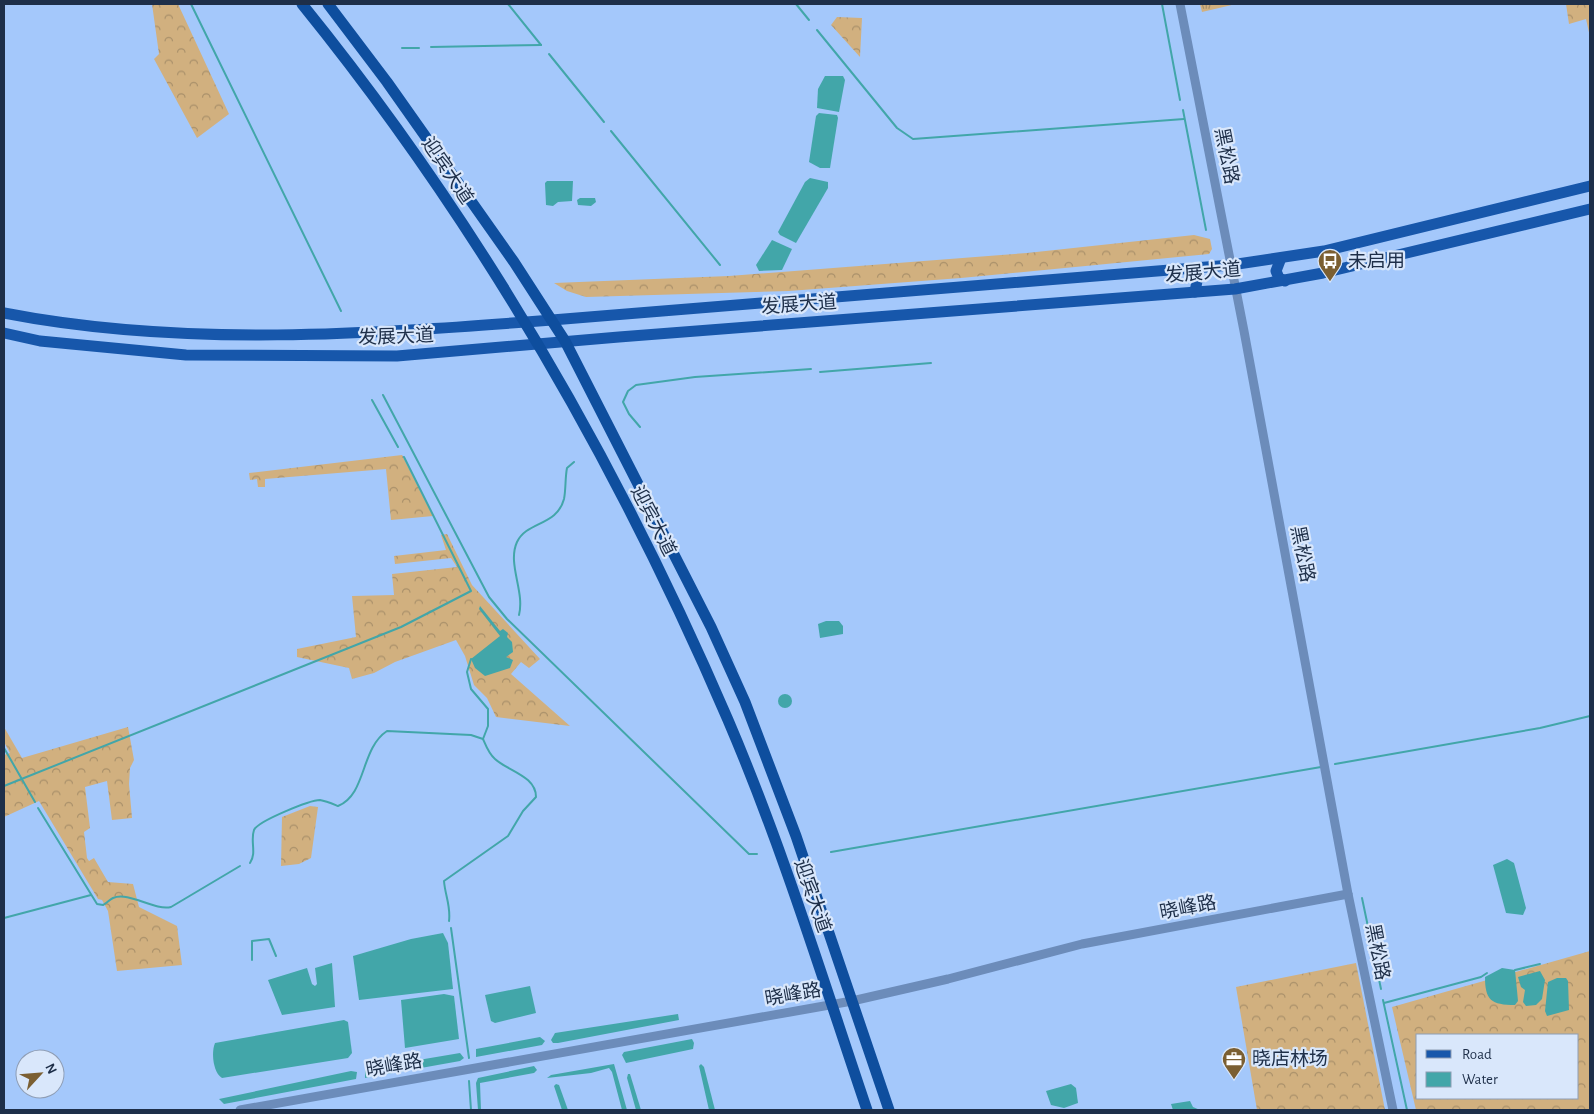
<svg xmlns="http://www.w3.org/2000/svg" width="1594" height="1114" font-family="'Alegreya Sans','Noto Sans SC',sans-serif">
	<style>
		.grass { fill: url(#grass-tufts) }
		.forest { fill: url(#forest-crowns); fill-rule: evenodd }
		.water { fill: #42a6a9 }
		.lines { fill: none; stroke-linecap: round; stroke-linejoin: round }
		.stream { stroke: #42a6a9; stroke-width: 2 }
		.tertiary { stroke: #6c8cba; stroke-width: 9 }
		.primary { stroke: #1757ab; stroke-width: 11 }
		.trunk { stroke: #0e4e9e; stroke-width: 11 }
		.labels { text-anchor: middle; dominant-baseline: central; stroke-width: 4.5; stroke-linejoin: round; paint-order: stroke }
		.street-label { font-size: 19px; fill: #1e2f49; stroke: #d9e7fb }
		.poi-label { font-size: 19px; fill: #1e2f49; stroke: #d9e7fb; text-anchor: start }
	</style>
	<defs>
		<pattern id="grass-tufts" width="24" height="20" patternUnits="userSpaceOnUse" patternTransform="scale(1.25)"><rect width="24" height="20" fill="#d1b07f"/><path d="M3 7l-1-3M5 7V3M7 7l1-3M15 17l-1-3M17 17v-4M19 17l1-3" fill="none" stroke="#a9906a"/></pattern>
		<pattern id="forest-crowns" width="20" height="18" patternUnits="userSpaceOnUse" patternTransform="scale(1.25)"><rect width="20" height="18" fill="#d1b07f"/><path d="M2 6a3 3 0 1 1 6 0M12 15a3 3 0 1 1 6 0" fill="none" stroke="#a9906a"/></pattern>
	</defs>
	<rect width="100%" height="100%" fill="#a4c8fb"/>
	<polygon class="grass" points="1200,4 1236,4 1202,12"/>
	<g class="forest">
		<polygon points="152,4 178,4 229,114 197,138 154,59 159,54"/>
		<polygon points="1566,4 1590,4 1590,37 1586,19 1569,24"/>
		<polygon points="837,17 862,18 860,57 831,25"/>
		<polygon points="1194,235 1210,239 1212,249 1209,254 961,278 789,291 586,297 567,291 554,283 729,276 1027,253"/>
		<polygon points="402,455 433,516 391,520 386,469 265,479 265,487 258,487 257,479 250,480 249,473"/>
		<polygon points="447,534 472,585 540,659 529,668 521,662 511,674 570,726 496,717 487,698 474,685 465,656 456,640 395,662 374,673 352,679 349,668 297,657 297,649 356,637 352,596 394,595 392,574 457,567 451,558 395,564 394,556 446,550 441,535"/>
		<polygon points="4,727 22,758 128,727 134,760 130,768 129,784 132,818 112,820 107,781 85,787 90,828 84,832 87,858 89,861 94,858 108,882 133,884 139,907 177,926 182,965 117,971 108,911 102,900 98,899 39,801 4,817 4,755 10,753 4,742"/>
		<polygon points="310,806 318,807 311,858 299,864 281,866 282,817"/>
		<path d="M1590,951V1110H1416L1392,1007ZM1418,1035H1578V1098H1418Z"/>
		<polygon points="1356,963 1385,1110 1257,1110 1236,987"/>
	</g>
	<g class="water">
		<polygon points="825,76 843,76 845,80 839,112 817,108 818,89"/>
		<polygon points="819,113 837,115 838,118 830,168 820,168 809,162 816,116"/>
		<polygon points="810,178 828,182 828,188 796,243 780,235 778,232 805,182"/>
		<polygon points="547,181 573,181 572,201 558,202 553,206 546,205 545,183"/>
		<polygon points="580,198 595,198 596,202 591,206 578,205 577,200"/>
		<polygon points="772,240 792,249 782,270 759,271 756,265"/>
		<polygon points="480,606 500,631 503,629 508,633 507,637 512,642 513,652 506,657 513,660 510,668 485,676 475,668 471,659 500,636 479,609"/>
		<polygon points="826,621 839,621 843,626 843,634 820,638 818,624"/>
		<circle cx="785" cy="701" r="7"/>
		<polygon points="1507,859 1514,863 1526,908 1523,915 1506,913 1493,865"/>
		<polygon points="443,933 448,943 453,989 359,1000 353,956 411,939"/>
		<polygon points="332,963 335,1007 282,1015 268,980 307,968 312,984 315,986 317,984 315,968"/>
		<path d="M1502,968L1515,970L1518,1001L1515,1005C1491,1005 1485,1000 1485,977Z"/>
		<polygon points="1540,971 1545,980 1542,999 1536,1005 1526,1006 1523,1002 1525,990 1521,987 1518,977"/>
		<polygon points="1557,978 1566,978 1568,981 1569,1010 1547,1016 1545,1011 1548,982"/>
		<polygon points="530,986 536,1013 495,1023 491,1021 485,995"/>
		<polygon points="444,994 454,996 459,1039 405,1048 401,1000"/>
		<polygon points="678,1014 679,1020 558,1043 553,1043 551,1040 555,1033"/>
		<path d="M344,1020L348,1022L352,1053L348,1058L222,1078C213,1073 211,1052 215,1043Z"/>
		<polygon points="540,1037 545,1041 542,1045 476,1057 476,1049"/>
		<polygon points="692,1039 694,1043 693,1049 626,1063 622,1055 624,1052"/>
		<polygon points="460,1053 464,1058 460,1061 365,1078 365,1069"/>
		<polygon points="614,1064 627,1110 622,1110 612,1072 609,1068 591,1073 547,1078 551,1075"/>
		<polygon points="701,1064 704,1067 715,1110 709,1110 699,1066"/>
		<polygon points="534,1066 537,1070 534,1073 480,1083 481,1110 478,1110 476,1083 478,1078"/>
		<polygon points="351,1071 357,1072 356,1079 224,1104 219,1099"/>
		<polygon points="628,1074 630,1074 641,1110 636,1110 627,1078"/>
		<polygon points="556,1084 559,1085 568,1110 562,1110 554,1086"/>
		<polygon points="1071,1084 1076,1088 1078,1103 1064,1108 1051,1105 1046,1091"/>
		<polygon points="1190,1101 1193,1107 1200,1110 1173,1110 1171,1104"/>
	</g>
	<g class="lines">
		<g class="stream">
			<polyline points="191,4 341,311"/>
			<polyline points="508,4 541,45"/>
			<polyline points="796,4 809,20"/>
			<polyline points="1162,4 1180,100"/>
			<polyline points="817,30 897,128 913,139 1184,119"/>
			<polyline points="431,47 541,45"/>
			<polyline points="402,48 419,48"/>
			<polyline points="549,54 604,122"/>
			<polyline points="1183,110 1206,230"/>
			<polyline points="611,131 720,265"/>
			<polyline points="820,372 931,363"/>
			<polyline points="383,395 489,597 507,619 749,854 757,854"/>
			<polyline points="372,400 398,447"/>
			<polyline points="640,427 629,414 623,402 628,391 636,385 695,377 811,369"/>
			<path d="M519,615C525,591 507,564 517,542C527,521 557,526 564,499C566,489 565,478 567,468L574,462"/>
			<polyline points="4,748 35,802"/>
			<polyline points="1335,764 1540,728 1590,716"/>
			<polyline points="4,786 401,627 471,591 404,457"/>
			<path d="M38,808L97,904L103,905C107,903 109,900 113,898C129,891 154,911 171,907L240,866"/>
			<polyline points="831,852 1321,767"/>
			<path d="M250,863C257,853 250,841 254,830C258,821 310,800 320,800C326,801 333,804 338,806C367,794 360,749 387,731L471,735L483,739"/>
			<polyline points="1362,898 1381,989"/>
			<polyline points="4,918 91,895"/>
			<path d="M449,921C451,906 445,895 444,881L508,836L523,811L536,797C536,776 508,771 495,759C489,754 486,746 483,739L488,726V709L471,689L467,672L471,659"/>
			<polyline points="451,928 469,1058"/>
			<polyline points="252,960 252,941 269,939 276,956"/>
			<polyline points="1515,970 1540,964"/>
			<polyline points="1383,1000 1407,1110"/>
			<polyline points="1384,1003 1481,977 1487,973"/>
			<polyline points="469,1081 471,1110"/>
		</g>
		<g class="tertiary">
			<polyline points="1180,4 1244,331 1348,894 1393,1110"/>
			<polyline points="240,1110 852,1001 948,979 1082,944 1348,894"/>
		</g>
		<g class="primary">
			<polyline points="1281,258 1276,271 1279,278 1285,281"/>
			<polyline points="1193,268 1197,281 1195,292"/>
			<path d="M4,313C184,348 370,334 552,320C779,302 1005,283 1231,265L1324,251L1590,186"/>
			<polyline points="4,333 40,341 186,355 397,356 619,337 1235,289 1323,273 1590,209"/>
		</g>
		<g class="trunk">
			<path d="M302,4C477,220 618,464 728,720C782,846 823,980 867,1110"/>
			<polyline points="328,4 387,82 514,262 565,341 711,627 745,702 796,836 889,1110"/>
		</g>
	</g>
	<defs>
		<g id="bus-pin" transform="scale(1.25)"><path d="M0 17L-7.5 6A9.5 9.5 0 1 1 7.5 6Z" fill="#7b5f32" stroke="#d9e7fb"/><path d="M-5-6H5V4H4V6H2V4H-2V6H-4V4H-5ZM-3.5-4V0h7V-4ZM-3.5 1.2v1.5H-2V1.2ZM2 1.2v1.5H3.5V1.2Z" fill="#fff"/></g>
		<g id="office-pin" transform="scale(1.25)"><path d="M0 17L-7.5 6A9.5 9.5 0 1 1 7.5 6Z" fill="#7b5f32" stroke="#d9e7fb"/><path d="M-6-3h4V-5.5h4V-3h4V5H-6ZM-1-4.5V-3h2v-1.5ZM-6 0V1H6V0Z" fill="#fff"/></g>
	</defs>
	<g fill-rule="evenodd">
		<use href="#bus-pin" x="1330" y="261"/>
		<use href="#office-pin" x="1234" y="1059"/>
	</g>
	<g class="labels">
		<g class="street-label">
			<text transform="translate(1226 156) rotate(79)">黑松路</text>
			<text transform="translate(447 171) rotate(56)">迎宾大道</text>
			<text transform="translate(1203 273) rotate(-5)">发展大道</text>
			<text transform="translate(799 305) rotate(-4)">发展大道</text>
			<text transform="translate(396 337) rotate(-2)">发展大道</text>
			<text transform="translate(653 521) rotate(63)">迎宾大道</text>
			<text transform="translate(1302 554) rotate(79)">黑松路</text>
			<text transform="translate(812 896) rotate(71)">迎宾大道</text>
			<text transform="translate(1188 908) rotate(-11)">晓峰路</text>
			<text transform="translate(1377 952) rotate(79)">黑松路</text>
			<text transform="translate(793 995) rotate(-10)">晓峰路</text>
			<text transform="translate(394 1066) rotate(-10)">晓峰路</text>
		</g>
		<g class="poi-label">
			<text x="1348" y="261">未启用</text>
			<text x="1252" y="1059">晓店林场</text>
		</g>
	</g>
	<rect width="1594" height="1114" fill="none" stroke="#1e2f49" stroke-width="10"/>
	<rect x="1416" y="1034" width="162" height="65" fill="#d9e7fb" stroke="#8e9db4"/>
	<rect x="1426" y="1050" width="25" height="8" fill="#1757ab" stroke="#8e9db4"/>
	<text x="1462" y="1059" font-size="15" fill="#1e2f49">Road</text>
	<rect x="1426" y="1072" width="25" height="15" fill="#42a6a9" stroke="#8e9db4"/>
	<text x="1462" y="1084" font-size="15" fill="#1e2f49">Water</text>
	<g transform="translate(40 1074) rotate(64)"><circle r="24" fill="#d9e7fb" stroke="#8e9db4"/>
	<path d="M0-4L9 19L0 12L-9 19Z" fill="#7b5f32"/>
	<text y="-8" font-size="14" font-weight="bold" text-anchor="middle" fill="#1e2f49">N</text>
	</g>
</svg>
